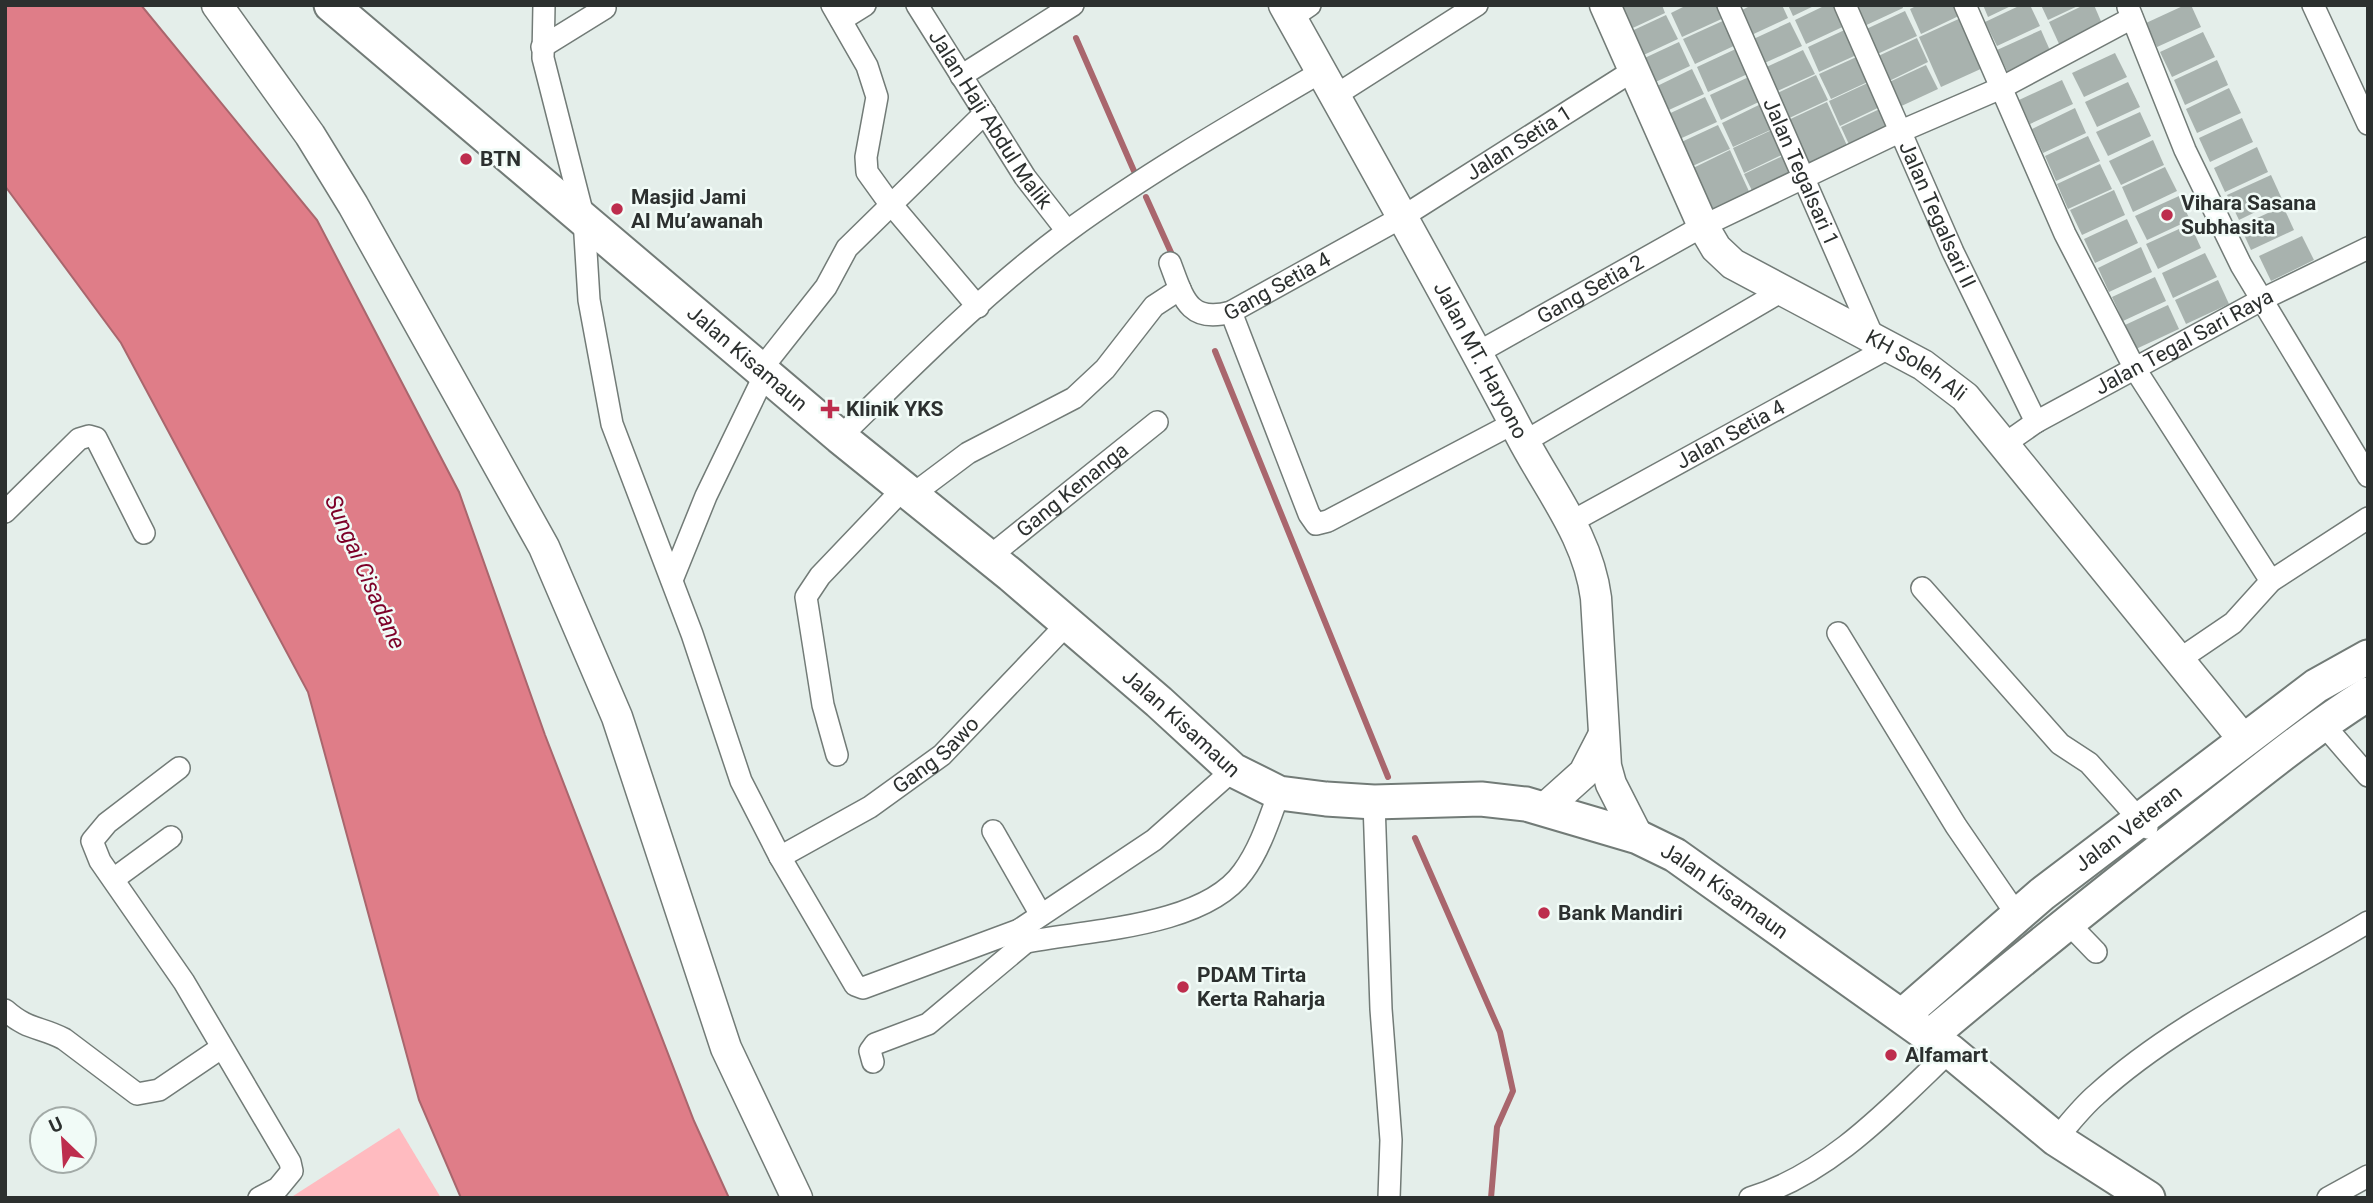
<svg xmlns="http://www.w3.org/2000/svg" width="2373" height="1203" font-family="Roboto,sans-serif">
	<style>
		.green { fill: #ffbbc0 }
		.water { fill: #df7d88; stroke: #a9666d; stroke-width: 2 }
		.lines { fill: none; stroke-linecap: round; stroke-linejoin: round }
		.stream { stroke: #a9666d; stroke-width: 6 }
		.building { fill: #a8b2ae }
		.street-casing { stroke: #727b77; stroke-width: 24 }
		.secondary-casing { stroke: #727b77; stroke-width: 33 }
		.primary-casing { stroke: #727b77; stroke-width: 37 }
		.street { stroke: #fff; stroke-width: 21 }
		.secondary { stroke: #fff; stroke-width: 30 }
		.primary { stroke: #fff; stroke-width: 33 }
		.poi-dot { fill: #bd2d4d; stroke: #f1fbf7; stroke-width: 2.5 }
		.labels { text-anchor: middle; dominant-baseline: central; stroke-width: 5; stroke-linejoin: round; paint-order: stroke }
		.street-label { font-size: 21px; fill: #2c302f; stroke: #f1fbf7 }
		.poi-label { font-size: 21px; font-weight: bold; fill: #2c302f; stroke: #f1fbf7; text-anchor: start }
		.water-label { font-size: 23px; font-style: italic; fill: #7d0028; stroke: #f1fbf7 }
	</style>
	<rect width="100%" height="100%" fill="#e4eeea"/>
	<polygon class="green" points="399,1128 441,1198 290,1198"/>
	<polygon class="water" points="5,5 141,5 317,220 459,492 545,735 694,1121 729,1198 461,1198 419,1100 308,692 121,343 5,186"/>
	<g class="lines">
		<g class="stream">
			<polyline points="1076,38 1134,171"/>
			<polyline points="1146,197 1174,259"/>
			<polyline points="1215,351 1388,777"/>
			<polyline points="1415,838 1500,1032 1513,1091 1497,1127 1491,1198"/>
		</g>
	</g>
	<g class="building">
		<polygon points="1617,5 1662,5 1665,13 1622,33"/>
		<polygon points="1687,5 1720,5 1726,17 1682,37 1671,13"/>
		<polygon points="1752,5 1782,5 1788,18 1745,38 1734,14"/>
		<polygon points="1788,5 1816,5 1793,16"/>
		<polygon points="1826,5 1841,5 1849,24 1806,44 1795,20"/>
		<polygon points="1849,5 1902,5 1903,8 1860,28"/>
		<polygon points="1918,5 1961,5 1965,13 1921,34 1910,9"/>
		<polygon points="1983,5 2013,5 1988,17"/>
		<polygon points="2021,5 2030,5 2040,26 1997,46 1985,22"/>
		<polygon points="2041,5 2080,5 2048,20"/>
		<polygon points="2084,5 2094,5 2103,26 2060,46 2049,22"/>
		<polygon points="2185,5 2191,5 2201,27 2157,47 2146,23"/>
		<polygon points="1905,11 1917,36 1873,56 1862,31"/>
		<polygon points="1666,15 1678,39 1635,59 1623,35"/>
		<polygon points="1963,17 1985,67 1941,87 1919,37"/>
		<polygon points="1727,19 1738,44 1695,64 1683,39"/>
		<polygon points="1790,22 1802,46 1758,66 1747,42"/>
		<polygon points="1851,27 1863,52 1819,72 1808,47"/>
		<polygon points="2041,30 2052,55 2009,75 1997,50"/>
		<polygon points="2203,32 2215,57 2172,77 2160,52"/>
		<polygon points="1917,38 1928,62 1885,83 1874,58"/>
		<polygon points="1679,42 1690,66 1647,86 1636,62"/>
		<polygon points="1740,47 1752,72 1708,92 1697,67"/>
		<polygon points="1803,50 1815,74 1771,94 1760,70"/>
		<polygon points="2115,53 2127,77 2084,97 2072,73"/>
		<polygon points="1863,54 1874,79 1831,99 1819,74"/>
		<polygon points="2217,60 2228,85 2185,105 2174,80"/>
		<polygon points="1926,65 1938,89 1895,109 1883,85"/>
		<polygon points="1692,69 1704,94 1660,114 1649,90"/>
		<polygon points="1753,75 1765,99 1721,120 1710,95"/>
		<polygon points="1816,75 1828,100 1785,120 1773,95"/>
		<polygon points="2062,80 2073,104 2030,124 2019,100"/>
		<polygon points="1872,81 1884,105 1840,126 1829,101"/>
		<polygon points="2128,82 2140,107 2097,127 2085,102"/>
		<polygon points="2229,88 2241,113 2197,133 2186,109"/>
		<polygon points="1705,97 1717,122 1673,142 1662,117"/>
		<polygon points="1765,102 1777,127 1733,147 1722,123"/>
		<polygon points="1827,102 1850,152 1807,173 1784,122"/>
		<polygon points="1884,107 1895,131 1852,151 1841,127"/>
		<polygon points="2075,108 2086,133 2043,153 2032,129"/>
		<polygon points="2140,112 2151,136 2108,156 2096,132"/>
		<polygon points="2242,118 2253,142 2210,162 2199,138"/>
		<polygon points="1718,125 1730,149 1686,169 1675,145"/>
		<polygon points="1776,128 1788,152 1744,173 1733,148"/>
		<polygon points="2088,136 2100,161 2056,181 2045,156"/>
		<polygon points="2153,140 2164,165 2121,185 2109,161"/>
		<polygon points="2257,147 2268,172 2225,192 2214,168"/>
		<polygon points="1730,150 1753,200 1710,220 1687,171"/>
		<polygon points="1787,154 1799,178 1756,199 1744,174"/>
		<polygon points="2100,164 2112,189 2068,209 2057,184"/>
		<polygon points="2165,167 2177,191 2133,212 2122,187"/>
		<polygon points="2271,175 2282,199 2239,220 2227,195"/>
		<polygon points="2114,190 2125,215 2082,235 2070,210"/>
		<polygon points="2179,196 2190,220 2147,240 2135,216"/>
		<polygon points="2283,206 2294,230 2251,250 2240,226"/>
		<polygon points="2127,219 2138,243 2095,263 2084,239"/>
		<polygon points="2190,224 2201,248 2158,269 2146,244"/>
		<polygon points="2302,236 2314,260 2271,281 2259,256"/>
		<polygon points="2141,247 2152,272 2109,292 2098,268"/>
		<polygon points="2205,253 2217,277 2173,298 2162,273"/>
		<polygon points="2155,277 2166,301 2123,321 2112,297"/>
		<polygon points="2218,280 2229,304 2186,324 2175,300"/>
		<polygon points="2168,305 2179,329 2136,349 2125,325"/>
	</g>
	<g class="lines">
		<g class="street-casing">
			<g id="street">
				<polyline points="544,5 543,58 584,219 589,300 612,424 692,634 741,781 780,857 855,985 863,988 1019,930 1154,840 1233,770"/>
				<polyline points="832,5 867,66 877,97 866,157 867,172 885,197 978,307"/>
				<path id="s1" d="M917,5L1025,177L1067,231"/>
				<path id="s2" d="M1728,5L1874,339"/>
				<path id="s3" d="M1845,5L1953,252L2036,422"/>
				<polyline points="1965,5 2065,234 2135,369 2271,581"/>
				<polyline points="2313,5 2368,124"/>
				<polyline points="2128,7 2185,150 2241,265 2368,476"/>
				<polyline points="1291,18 1310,5"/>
				<polyline points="841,20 865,5"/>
				<polyline points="542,47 605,8"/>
				<polyline points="961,76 1073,5"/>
				<polyline points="1336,95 1477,5"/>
				<path id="s4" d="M1170,263C1183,297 1188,324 1231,312L1404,216L1634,70"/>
				<polyline points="1231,312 1309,514 1316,524 1328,521 1514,423"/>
				<path id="s5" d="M1477,353L1703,226L1899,132L2001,88L2132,18"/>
				<polyline points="762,368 826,287 847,248 985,113"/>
				<path d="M840,437C913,366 986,291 1069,230C1149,172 1236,122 1321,72"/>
				<polyline points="1524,442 1780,292"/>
				<path id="s6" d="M2006,443L2036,422L2263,299L2368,248"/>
				<polyline points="912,495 968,453 1074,398 1105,369 1154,306 1180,289"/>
				<polyline points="5,512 79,439 89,436 96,438 144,533"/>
				<path id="s7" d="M1571,522L1890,347"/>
				<path id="s8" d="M989,557L1157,422"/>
				<polyline points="672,580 706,496 766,372"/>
				<polyline points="1922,588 2060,744 2089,763 2147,828"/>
				<polyline points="1838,633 1956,826 2017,915"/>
				<polyline points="2180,659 2233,623 2271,581 2368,518"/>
				<polyline points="2323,724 2368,776"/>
				<polyline points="837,755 823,705 806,597 820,576 903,489"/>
				<polyline points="179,768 107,823 92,841 100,861 184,982 290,1162 292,1171 278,1188 259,1198"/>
				<polyline points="1374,802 1381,1009 1391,1140 1389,1198"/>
				<polyline points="993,831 1041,915"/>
				<path id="s9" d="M780,857L870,807L942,755L1068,623"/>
				<polyline points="115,878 171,837"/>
				<polyline points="2067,922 2096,952"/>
				<path d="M1019,930L1026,942C1087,930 1204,927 1243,872C1260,849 1269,820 1279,793"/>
				<path d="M5,1010C29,1031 39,1026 64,1039L137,1094L159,1090L221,1048"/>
				<polyline points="873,1062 870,1051 875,1044 928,1024 1026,942"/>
				<path d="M2056,1139C2069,1124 2081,1108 2096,1095C2175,1023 2277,977 2368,922"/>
				<path d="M1750,1198C1831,1173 1891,1107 1950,1051"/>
				<polyline points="2328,1198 2368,1176"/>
			</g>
		</g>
		<g class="secondary-casing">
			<g id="secondary">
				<polyline points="217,5 310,135 353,205 544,547 617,717 726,1048 797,1198"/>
				<path id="s10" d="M1284,5C1364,148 1445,291 1521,436C1549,490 1588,536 1596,598L1606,766L1611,784L1638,837"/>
				<path id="s11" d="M1605,5L1703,226L1716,248L1733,264L1923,365L1965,397L2244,740"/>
				<polyline points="1545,808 1584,773 1602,738"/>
			</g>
		</g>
		<g class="primary-casing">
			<g id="primary">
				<path id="s12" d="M331,5L840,437L1011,575L1159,702L1233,770L1279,793L1326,799L1374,802L1481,799L1526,804L1638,837L1675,855L1950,1051L2056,1139L2148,1198"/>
				<path id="s13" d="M1902,1016L2042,894L2316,686L2368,657"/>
				<path d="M1929,1037C2018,962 2109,889 2202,817C2256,775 2309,731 2368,694"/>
			</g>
		</g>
		<use href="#street" class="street"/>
		<use href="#secondary" class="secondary"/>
		<use href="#primary" class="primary"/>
	</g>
	<g class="poi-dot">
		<circle cx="466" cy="159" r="7"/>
		<circle cx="617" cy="209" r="7"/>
		<circle cx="2167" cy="215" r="7"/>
		<path d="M826.5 398.5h7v7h7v7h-7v7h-7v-7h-7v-7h7z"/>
		<circle cx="1544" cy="913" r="7"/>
		<circle cx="1183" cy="987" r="7"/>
		<circle cx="1891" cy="1055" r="7"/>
	</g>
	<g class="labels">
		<g class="street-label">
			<text stroke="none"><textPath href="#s1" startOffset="136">Jalan Haji Abdul Malik</textPath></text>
			<text stroke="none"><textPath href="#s4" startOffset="425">Jalan Setia 1</textPath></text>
			<text stroke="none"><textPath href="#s2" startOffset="182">Jalan Tegalsari 1</textPath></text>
			<text stroke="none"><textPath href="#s3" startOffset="229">Jalan Tegalsari II</textPath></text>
			<text stroke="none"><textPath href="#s4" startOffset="144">Gang Setia 4</textPath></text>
			<text stroke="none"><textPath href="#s5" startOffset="130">Gang Setia 2</textPath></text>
			<text stroke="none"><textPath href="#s6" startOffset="205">Jalan Tegal Sari Raya</textPath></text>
			<text stroke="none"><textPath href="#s12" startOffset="546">Jalan Kisamaun</textPath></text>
			<text stroke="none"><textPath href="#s10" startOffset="406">Jalan MT. Haryono</textPath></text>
			<text stroke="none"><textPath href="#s11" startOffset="500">KH Soleh Ali</textPath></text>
			<text stroke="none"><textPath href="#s7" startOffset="182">Jalan Setia 4</textPath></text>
			<text stroke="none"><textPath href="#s8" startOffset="107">Gang Kenanga</textPath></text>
			<text stroke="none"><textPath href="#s12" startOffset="1113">Jalan Kisamaun</textPath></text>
			<text stroke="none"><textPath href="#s9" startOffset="187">Gang Sawo</textPath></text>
			<text stroke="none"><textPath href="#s13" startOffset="294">Jalan Veteran</textPath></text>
			<text stroke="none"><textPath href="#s12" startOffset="1701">Jalan Kisamaun</textPath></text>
		</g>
		<g class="poi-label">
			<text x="480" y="159">BTN</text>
			<text x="631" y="197">Masjid Jami<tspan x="631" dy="24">Al Mu’awanah</tspan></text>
			<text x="2181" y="203">Vihara Sasana<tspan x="2181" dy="24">Subhasita</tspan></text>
			<text x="846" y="409">Klinik YKS</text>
			<text x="1558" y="913">Bank Mandiri</text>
			<text x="1197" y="975">PDAM Tirta<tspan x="1197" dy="24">Kerta Raharja</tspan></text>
			<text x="1905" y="1055">Alfamart</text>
		</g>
		<g class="water-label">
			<text transform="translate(365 572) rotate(66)">Sungai Cisadane</text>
		</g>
	</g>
	<rect width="2373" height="1203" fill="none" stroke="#2c302f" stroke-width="14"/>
	<g transform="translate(63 1140) rotate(335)"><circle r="33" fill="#f1fbf7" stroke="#a2aaa7" stroke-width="2"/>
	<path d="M0-5L12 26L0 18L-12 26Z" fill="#bd2d4d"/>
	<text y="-10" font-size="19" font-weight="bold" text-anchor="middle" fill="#2c302f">U</text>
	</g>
</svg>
